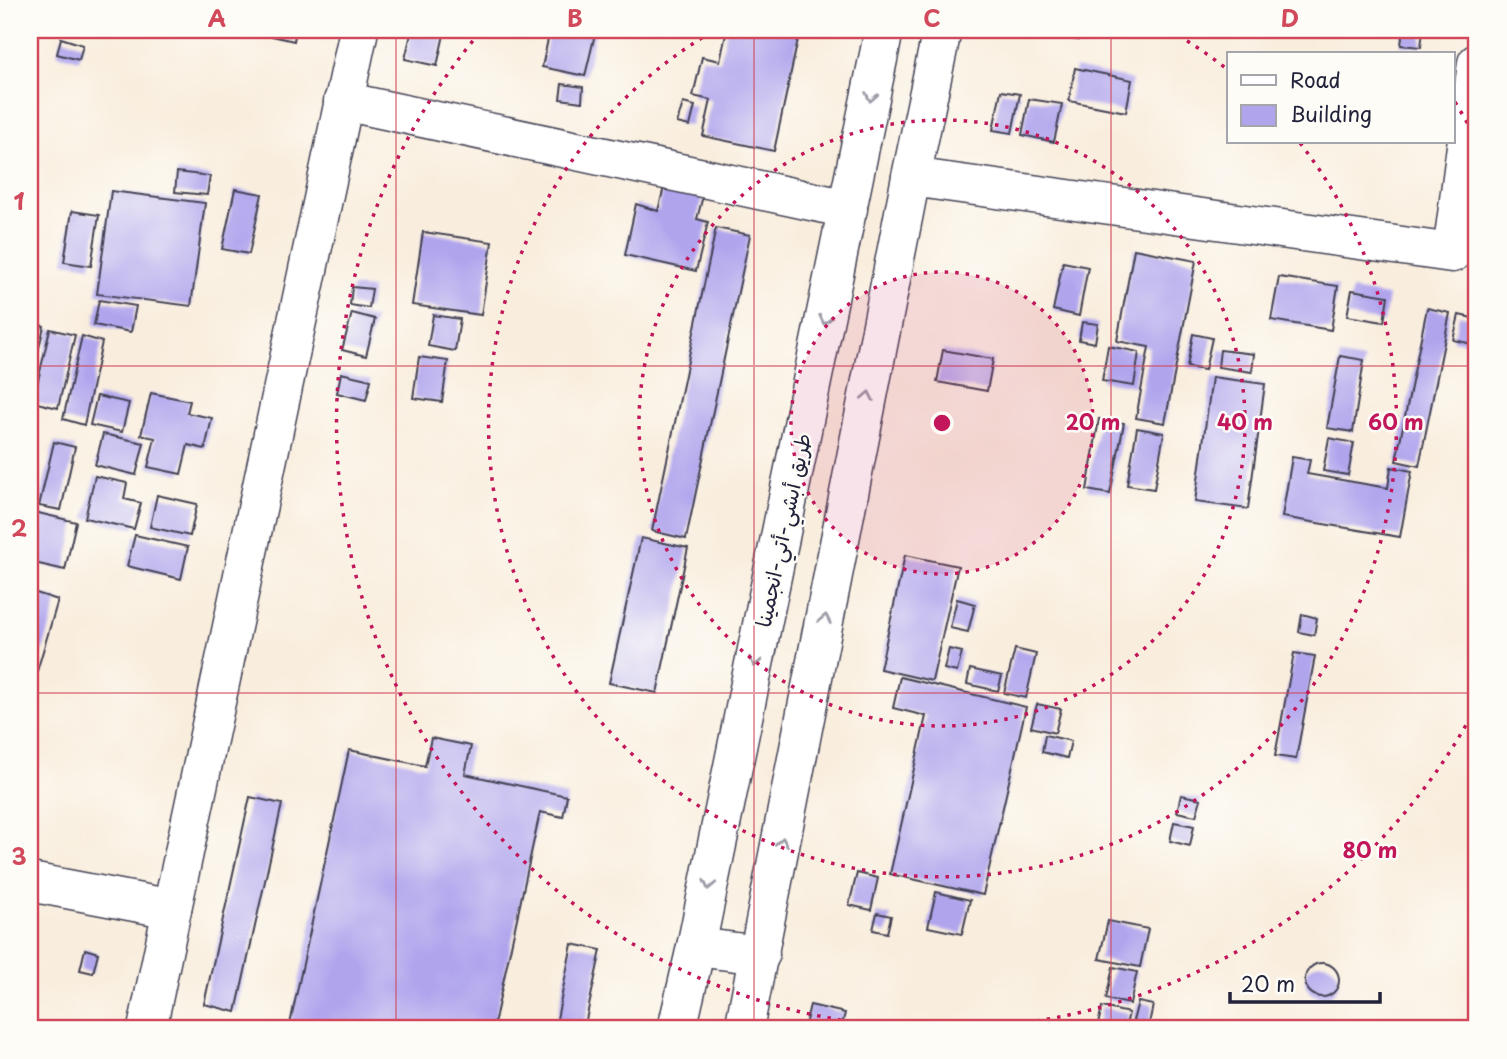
<svg xmlns="http://www.w3.org/2000/svg" width="1507" height="1059" font-family="'Playpen Sans','Playpen Sans Arabic',sans-serif">
	<style>
		.building { fill: #b0a5ed }
		.lines { fill: none; stroke-linecap: round; stroke-linejoin: round }
		.street-casing { stroke: #424153; stroke-width: 41 }
		.highway-casing { stroke: #424153; stroke-width: 41 }
		.street { stroke: #fff; stroke-width: 38 }
		.highway { stroke: #fff; stroke-width: 38 }
		.oneway { stroke: #9c9ca7 }
		.grid { fill: none; stroke: #d1495b; stroke-width: 2; stroke-opacity: 0.55 }
		.ring { fill: none; stroke: #c2185b; stroke-width: 3.5; stroke-dasharray: 3.5 7 }
		.labels { text-anchor: middle; dominant-baseline: central; stroke-width: 5; stroke-linejoin: round; paint-order: stroke }
		.street-label { font-size: 21px; fill: #22223b; stroke: #fdfcf7 }
		.centre { fill: #c2185b; stroke: #fdfcf7; stroke-width: 3.5 }
		.ring-label { font-size: 21px; text-anchor: middle; font-weight: bold; fill: #c2185b; stroke: #fdfcf7; stroke-width: 5; stroke-linejoin: round; paint-order: stroke }
		.neatline { fill: none; stroke: #d1495b; stroke-width: 2.5 }
		.grid-label { font-size: 23px; text-anchor: middle; font-weight: bold; fill: #d1495b }
	</style>
	<rect width="100%" height="100%" fill="#fdfcf7"/>
	<filter id="ink" filterUnits="userSpaceOnUse"><feTurbulence type="fractalNoise" baseFrequency=".0143" numOctaves="2"/><feDisplacementMap in="SourceGraphic" scale="14" xChannelSelector="R" yChannelSelector="G"/><feConvolveMatrix kernelMatrix="1 2 1 2 8 2 1 2 1" color-interpolation-filters="sRGB"/></filter>
	<filter id="wash" filterUnits="userSpaceOnUse"><feTurbulence type="fractalNoise" baseFrequency=".00686" numOctaves="4" result="noise"/><feDisplacementMap in="SourceGraphic" scale="28" xChannelSelector="R" yChannelSelector="G"/><feGaussianBlur stdDeviation="1.57" result="paint"/><feColorMatrix in="noise" values="0 0 0 0 0 0 0 0 0 0 0 0 0 0 0 0 0 1.4 0 .05"/><feComposite in="paint" operator="in"/></filter>
	<g filter="url(#wash)">
		<rect width="100%" height="100%" fill="#f9eede"/>
		<g id="blocks">
			<g class="building">
				<polygon points="264,30 296,30 294,41 263,34"/>
				<polygon points="412,30 445,30 437,66 405,59"/>
				<polygon points="550,30 596,30 585,76 542,67"/>
				<polygon points="727,30 800,30 774,151 703,136 711,100 693,96 702,57 720,61"/>
				<polygon points="1037,30 1080,30 1078,40 1036,32"/>
				<polygon points="1403,30 1423,30 1421,47 1401,45"/>
				<polygon points="61,38 83,45 79,60 57,54"/>
				<polygon points="1075,68 1132,80 1126,112 1069,101"/>
				<polygon points="562,84 583,87 582,102 560,99"/>
				<polygon points="1001,91 1020,94 1012,133 993,130"/>
				<polygon points="1029,99 1062,104 1054,142 1022,135"/>
				<polygon points="683,103 695,106 690,126 677,123"/>
				<polygon points="177,172 210,176 207,195 175,192"/>
				<polygon points="665,183 704,192 697,219 708,222 696,271 625,255 636,204 658,211"/>
				<polygon points="235,189 262,194 249,254 222,249"/>
				<polygon points="111,191 205,203 191,306 97,294"/>
				<polygon points="72,211 99,215 91,266 64,262"/>
				<polygon points="716,228 750,235 686,539 652,531"/>
				<polygon points="423,232 492,242 481,315 412,305"/>
				<polygon points="1134,249 1196,261 1165,423 1136,418 1149,347 1117,341"/>
				<polygon points="1063,262 1088,267 1079,316 1053,310"/>
				<polygon points="1279,277 1338,286 1331,330 1271,320"/>
				<polygon points="352,287 372,289 369,308 350,305"/>
				<polygon points="1352,290 1388,296 1384,322 1347,316"/>
				<polygon points="99,300 136,306 131,332 94,325"/>
				<polygon points="1427,308 1450,313 1419,466 1396,461"/>
				<polygon points="352,313 375,319 366,356 342,350"/>
				<polygon points="433,315 460,319 455,351 428,346"/>
				<polygon points="1459,315 1477,319 1473,344 1453,340"/>
				<polygon points="1082,322 1098,324 1095,343 1079,340"/>
				<polygon points="30,323 44,326 31,383 30,383"/>
				<polygon points="50,329 75,335 58,408 33,402"/>
				<polygon points="1193,334 1212,338 1205,370 1187,367"/>
				<polygon points="82,336 102,342 84,425 63,419"/>
				<polygon points="1108,346 1139,352 1134,386 1102,381"/>
				<polygon points="943,350 993,359 987,391 937,382"/>
				<polygon points="1220,350 1254,354 1252,372 1218,367"/>
				<polygon points="1340,356 1364,360 1353,432 1327,428"/>
				<polygon points="419,357 448,361 442,402 413,398"/>
				<polygon points="341,373 371,380 366,400 337,393"/>
				<polygon points="1212,377 1265,384 1248,509 1195,502"/>
				<polygon points="151,393 190,401 187,413 212,418 205,449 188,445 181,474 148,467 155,438 141,435"/>
				<polygon points="97,396 129,403 122,432 90,425"/>
				<polygon points="1099,419 1124,423 1110,494 1087,490"/>
				<polygon points="1137,428 1164,433 1154,489 1127,485"/>
				<polygon points="103,434 144,443 136,475 95,465"/>
				<polygon points="1329,438 1354,443 1348,475 1323,471"/>
				<polygon points="54,442 75,447 61,510 39,506"/>
				<polygon points="1292,457 1310,460 1307,474 1388,488 1391,467 1412,471 1400,537 1282,517"/>
				<polygon points="95,476 127,483 124,499 141,503 134,529 85,518"/>
				<polygon points="157,495 197,504 190,536 150,527"/>
				<polygon points="30,511 76,522 65,570 30,562"/>
				<polygon points="135,535 188,547 181,579 127,566"/>
				<polygon points="641,538 688,548 657,693 609,683"/>
				<polygon points="905,555 958,566 932,681 880,669"/>
				<polygon points="30,591 58,600 30,695"/>
				<polygon points="957,599 975,604 968,632 950,628"/>
				<polygon points="1302,614 1317,618 1314,635 1299,632"/>
				<polygon points="949,649 962,652 957,672 944,669"/>
				<polygon points="1015,649 1036,654 1026,698 1004,693"/>
				<polygon points="1294,653 1315,656 1296,759 1275,756"/>
				<polygon points="970,669 1002,676 998,691 967,684"/>
				<polygon points="900,677 1026,707 983,895 890,874 926,716 893,708"/>
				<polygon points="1037,704 1061,709 1055,733 1031,727"/>
				<polygon points="1045,735 1071,741 1067,758 1042,752"/>
				<polygon points="431,738 471,746 465,774 567,796 563,817 540,812 493,1029 289,1029 349,750 425,766"/>
				<polygon points="1181,795 1201,799 1196,816 1177,812"/>
				<polygon points="250,797 282,804 236,1012 204,1004"/>
				<polygon points="1174,822 1194,826 1190,846 1170,841"/>
				<polygon points="857,873 878,878 871,910 849,905"/>
				<polygon points="936,892 970,900 962,934 928,927"/>
				<polygon points="877,913 891,916 887,933 873,930"/>
				<polygon points="1108,921 1148,929 1140,967 1099,959"/>
				<polygon points="572,944 601,950 584,1029 555,1029"/>
				<polygon points="85,949 98,953 93,973 80,970"/>
				<circle cx="1322" cy="980" r="17"/>
				<polygon points="1113,967 1137,972 1130,1004 1106,999"/>
				<polygon points="1138,1002 1153,1005 1149,1024 1133,1021"/>
				<polygon points="810,1005 845,1013 841,1029 804,1029"/>
				<polygon points="1102,1007 1129,1013 1125,1029 1097,1029"/>
			</g>
		</g>
	</g>
	<g filter="url(#ink)">
		<use href="#blocks" fill-opacity="0" stroke="#424153" stroke-width="2"/>
		<g class="lines">
			<g class="street-casing">
				<g id="street">
					<polyline points="343,101 848,209"/>
					<polyline points="911,177 1452,253 1477,63"/>
					<polyline points="30,882 172,909 147,1029"/>
					<polyline points="172,909 359,30"/>
				</g>
			</g>
			<g class="highway-casing">
				<g id="highway">
					<polyline points="696,947 760,955"/>
					<polyline points="677,1029 696,947 884,30"/>
					<polyline points="744,1029 911,177 942,30"/>
				</g>
			</g>
			<use href="#street" class="street"/>
			<use href="#highway" class="highway"/>
		</g>
		<defs><path id="oneway-chevron" d="M-2-3.5L2.5 0L-2 3.5" fill="none" stroke-width="1.6" stroke-linecap="round" stroke-linejoin="round" transform="scale(1.75)"/></defs>
		<g class="oneway">
			<use href="#oneway-chevron" transform="translate(871 97) rotate(101)"/>
			<use href="#oneway-chevron" transform="translate(825 320) rotate(102)"/>
			<use href="#oneway-chevron" transform="translate(868 396) rotate(-79)"/>
			<use href="#oneway-chevron" transform="translate(825 619) rotate(-79)"/>
			<use href="#oneway-chevron" transform="translate(755 662) rotate(102)"/>
			<use href="#oneway-chevron" transform="translate(782 842) rotate(-79)"/>
			<use href="#oneway-chevron" transform="translate(709 885) rotate(102)"/>
		</g>
	</g>
	<path class="grid" d="M396,30V1029M754,30V1029M1111,30V1029M30,366H1477M30,693H1477"/>
	<circle cx="942" cy="423" r="151" fill="#c2185b" fill-opacity=".12"/>
	<g class="ring">
		<circle cx="942" cy="423" r="151"/>
		<circle cx="942" cy="423" r="303"/>
		<path d="M1169 30A454 454 0 0 1 1228 70M1300 143A454 454 0 1 1 715 30"/>
		<path d="M1476 707A605 605 0 1 1 482 30M1455 102A605 605 0 0 1 1476 139"/>
	</g>
	<g class="labels">
		<g class="street-label">
			<text transform="translate(782 530) rotate(-78)">طريق أبشي-أتي-انجمينا</text>
		</g>
	</g>
	<circle cx="942" cy="423" r="10" class="centre"/>
	<g class="ring-label">
		<text x="1093" y="430">20 m</text>
		<text x="1245" y="430">40 m</text>
		<text x="1396" y="430">60 m</text>
		<text x="1370" y="858">80 m</text>
	</g>
	<rect width="1507" height="1059" fill="none" stroke="#fdfcf7" stroke-width="77"/>
	<rect x="1227" y="52" width="228" height="91" fill="#fdfcf7" stroke="#a5a5ac" stroke-width="2"/>
	<rect x="1241" y="75" width="35" height="10" fill="#ffffff" stroke="#a5a5ac" stroke-width="2"/>
	<text x="1290" y="88" font-size="21" fill="#22223b">Road</text>
	<rect x="1241" y="105" width="35" height="21" fill="#b0a5ed" stroke="#a5a5ac" stroke-width="2"/>
	<text x="1290" y="122" font-size="21" fill="#22223b">Building</text>
	<path d="M1230 992v10h150v-10" fill="none" stroke="#22223b" stroke-width="3.5"/>
	<text x="1241" y="992" font-size="21" fill="#22223b" stroke="#fdfcf7" stroke-width="5" paint-order="stroke">20 m</text>
	<rect x="38" y="38" width="1430" height="982" class="neatline"/>
	<g class="grid-label">
		<text x="217" y="27">A</text>
		<text x="575" y="27">B</text>
		<text x="932" y="27">C</text>
		<text x="1290" y="27">D</text>
		<text x="19" y="210">1</text>
		<text x="19" y="537">2</text>
		<text x="19" y="865">3</text>
	</g>
</svg>
